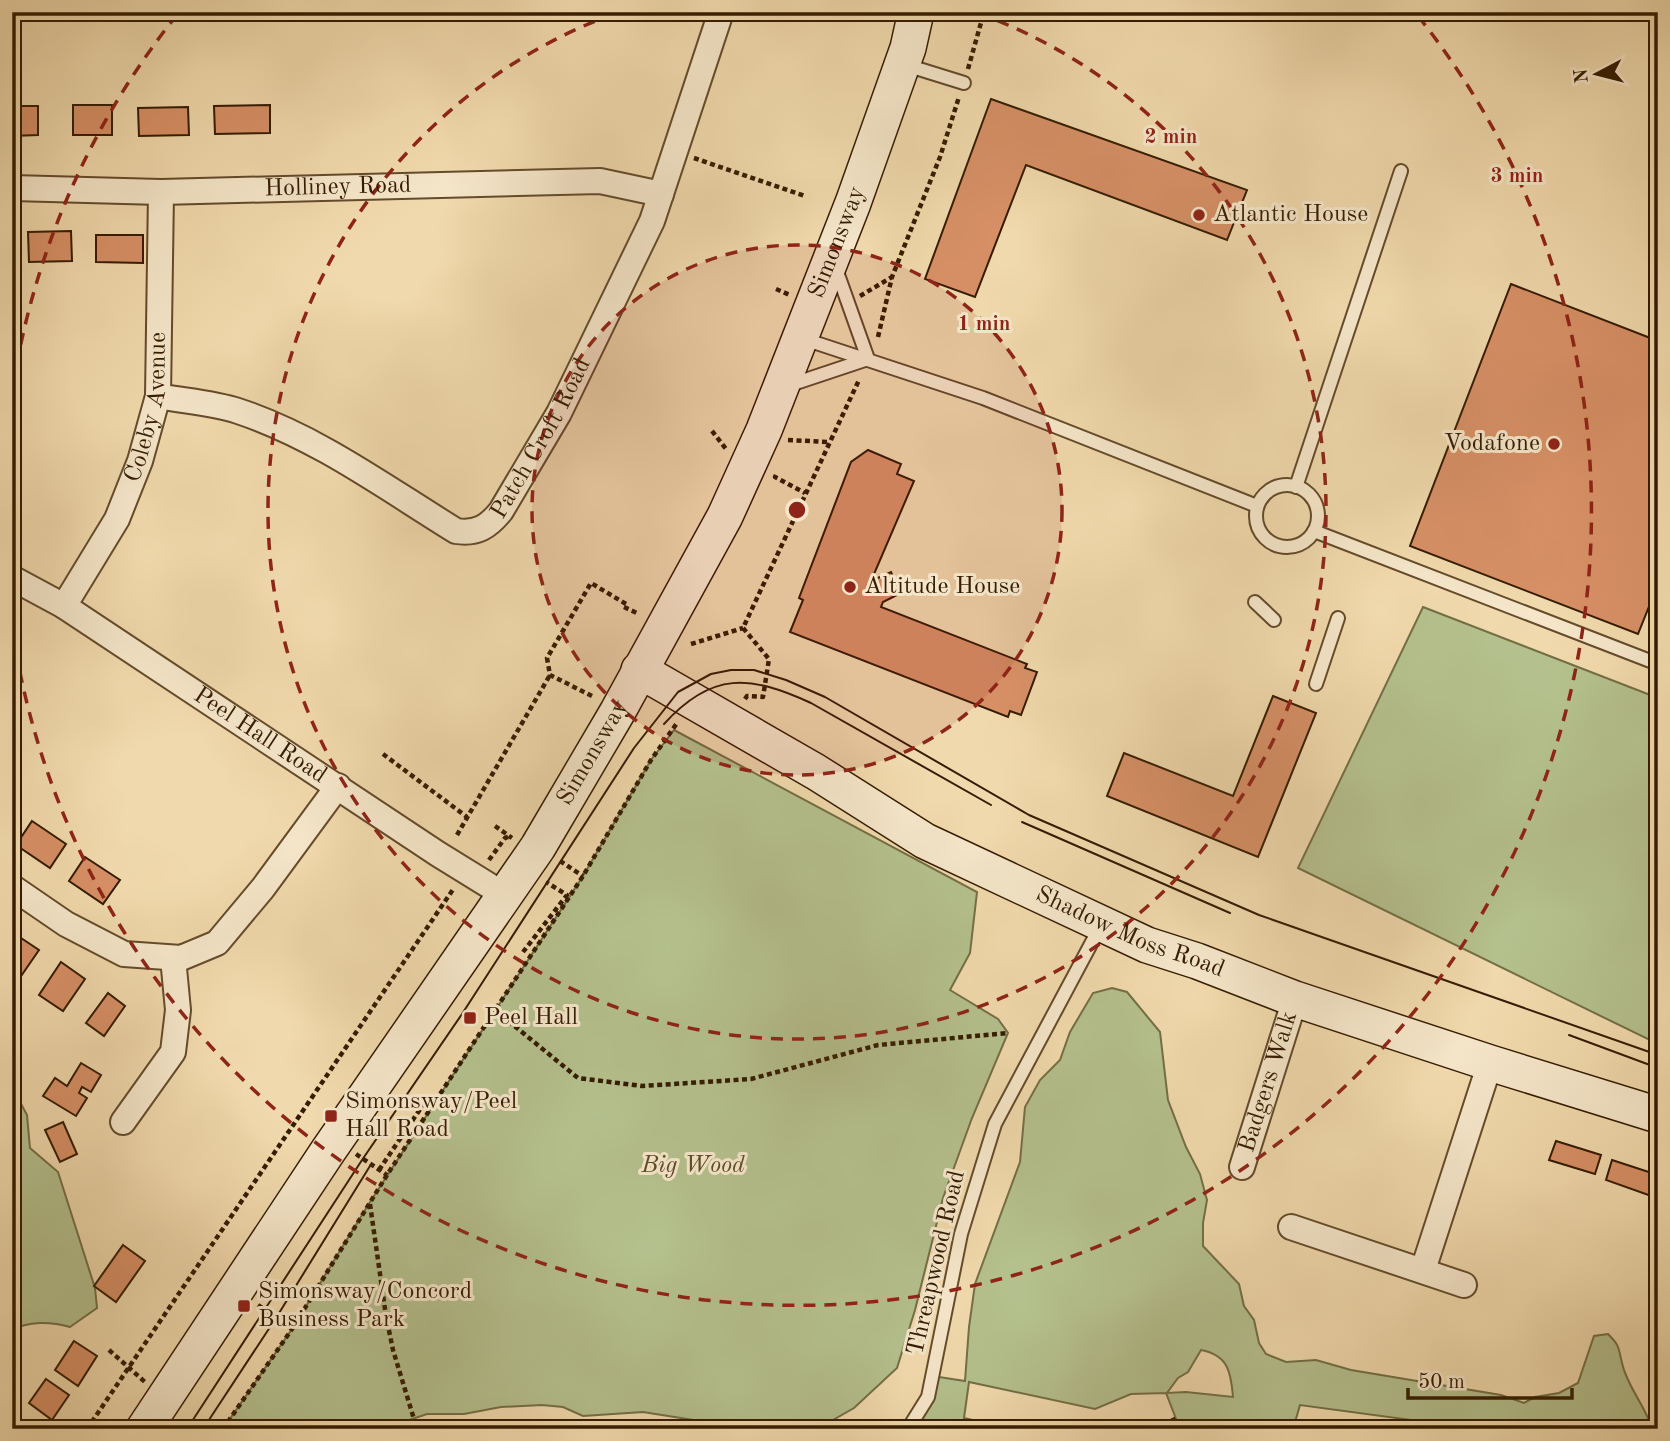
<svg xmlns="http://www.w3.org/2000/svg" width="1670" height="1441" font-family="'Old Standard TT',serif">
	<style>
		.green { fill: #b4c08d; stroke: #746e46; stroke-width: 2; fill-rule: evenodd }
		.building { fill: #d79066; stroke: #351c00; stroke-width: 2 }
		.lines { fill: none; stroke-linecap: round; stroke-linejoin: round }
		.lane-casing { stroke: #644b2b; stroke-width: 16 }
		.street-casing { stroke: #644b2b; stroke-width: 28 }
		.secondary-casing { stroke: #351c00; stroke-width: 38 }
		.path { stroke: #351c00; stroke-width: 4.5; stroke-dasharray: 5 3.5; stroke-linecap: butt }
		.lane { stroke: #f5e6c9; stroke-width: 12 }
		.street { stroke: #f5e6c9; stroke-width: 24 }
		.secondary { stroke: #f5e6c9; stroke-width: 35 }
		.tram { stroke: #351c00; stroke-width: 2 }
		.ring { fill: none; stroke: #8f2418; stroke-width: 3.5; stroke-dasharray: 12 9 }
		.poi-dot { fill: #8f2418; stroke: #f5e6c9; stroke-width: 2.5 }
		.labels { text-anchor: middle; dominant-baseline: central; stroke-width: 6; stroke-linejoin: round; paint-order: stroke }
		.street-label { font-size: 24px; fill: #351c00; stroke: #f5e6c9 }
		.poi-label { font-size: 24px; fill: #351c00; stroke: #f5e6c9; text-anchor: start }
		.park-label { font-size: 24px; font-style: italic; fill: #5b4d2a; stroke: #f5e6c9 }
		.centre { fill: #8f2418; stroke: #f5e6c9; stroke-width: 3.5 }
		.ring-label { font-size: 21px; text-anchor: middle; font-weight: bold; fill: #8f2418; stroke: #f5e6c9; stroke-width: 6; stroke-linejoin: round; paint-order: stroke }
	</style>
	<rect width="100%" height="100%" fill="#f0d9ac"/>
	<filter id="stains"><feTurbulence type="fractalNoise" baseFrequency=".00286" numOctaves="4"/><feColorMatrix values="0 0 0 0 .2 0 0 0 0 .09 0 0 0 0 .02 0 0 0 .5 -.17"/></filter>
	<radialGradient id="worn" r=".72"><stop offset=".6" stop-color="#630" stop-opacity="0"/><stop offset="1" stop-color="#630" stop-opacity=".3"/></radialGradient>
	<g class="green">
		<polygon points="1423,607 1658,698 1658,1044 1298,868"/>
		<polygon points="674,730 977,892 970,953 950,990 998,1019 1008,1033 972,1118 943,1198 915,1310 897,1368 854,1408 817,1429 720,1429 706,1422 643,1412 583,1416 563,1407 542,1405 501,1407 464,1414 427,1414 383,1429 223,1429 292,1329 370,1202 583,876 651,760"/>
		<path d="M1112,988L1127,992L1160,1032L1168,1100L1186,1147L1200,1174L1207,1200L1203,1223V1246L1239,1284L1244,1306L1254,1320L1259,1343L1266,1354L1286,1362L1316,1360L1351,1370L1501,1395L1524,1403L1535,1397L1559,1393L1578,1383L1594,1336L1608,1334C1620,1346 1618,1347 1622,1363C1627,1387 1646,1406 1652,1429H1478L1300,1405L1293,1429H1180L1166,1393L1131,1394L1095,1409L969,1382L964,1418L1012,1429H908L933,1376L965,1381L969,1327L975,1284L1020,1162L1025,1107L1040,1080L1060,1060L1070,1032L1093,993ZM1201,1350C1228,1355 1231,1372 1233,1397L1186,1392L1167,1393L1178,1378L1188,1372Z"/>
		<path d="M12,1087L27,1115L30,1148L58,1172L95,1288L97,1308L70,1327C53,1322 27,1320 12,1331Z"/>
	</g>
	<g class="building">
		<polygon points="991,99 1247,190 1227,240 1026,165 975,297 925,279"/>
		<rect x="73" y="105" width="39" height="30"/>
		<polygon points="270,105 270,133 215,134 214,106"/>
		<polygon points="12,106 38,106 38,135 12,136"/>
		<polygon points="188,107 189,135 139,136 138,108"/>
		<polygon points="71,231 72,261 29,262 28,232"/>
		<polygon points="96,235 143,235 143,263 96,262"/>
		<polygon points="1511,284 1658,341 1658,584 1638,634 1410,546"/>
		<polygon points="868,450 901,464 897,474 914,481 871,581 891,572 901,593 883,602 881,607 1027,664 1025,668 1037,672 1021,715 1010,711 1008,717 790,632 803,600 799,598 851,462"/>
		<polygon points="1273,696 1316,713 1258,857 1107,796 1124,753 1233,796"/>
		<polygon points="32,821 66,844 50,868 16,845"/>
		<polygon points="85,857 120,880 103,904 69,881"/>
		<polygon points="15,934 39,950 17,982 12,979 12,938"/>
		<polygon points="61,962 85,979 63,1011 39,995"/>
		<polygon points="108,993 125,1006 104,1036 86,1023"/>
		<polygon points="81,1063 101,1075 91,1092 82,1087 79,1093 87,1098 76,1116 43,1096 55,1078 67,1086"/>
		<polygon points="63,1122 77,1154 60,1162 45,1130"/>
		<polygon points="1556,1141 1601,1155 1595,1174 1549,1160"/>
		<polygon points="1612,1160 1658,1175 1658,1186 1654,1197 1606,1180"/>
		<polygon points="123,1245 145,1261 116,1302 94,1286"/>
		<polygon points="74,1341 97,1356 78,1386 55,1370"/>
		<polygon points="46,1379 69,1395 52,1420 29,1403"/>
		<polygon points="1174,1418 1180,1429 1153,1429"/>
		<polygon points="20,1419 35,1429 13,1429"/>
	</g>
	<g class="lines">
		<g class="lane-casing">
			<g id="lane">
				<polyline points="906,65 964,83"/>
				<polyline points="801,338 983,398 1257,506"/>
				<polyline points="787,386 868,359 836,269"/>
				<circle cx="1287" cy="516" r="31"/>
				<polyline points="1296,487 1401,171"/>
				<polyline points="1314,531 1658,664"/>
				<polyline points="1255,602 1274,620"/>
				<polyline points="1316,684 1338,618"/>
				<polyline points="908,1429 928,1397 961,1234 995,1124 1100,927"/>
			</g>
		</g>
		<g class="street-casing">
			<g id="street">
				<path id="s1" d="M12,188L161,192L600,181L661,194"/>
				<path id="s2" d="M158,396C184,401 213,403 238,411C317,437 386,488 456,531C477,534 488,527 501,511L559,413L652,221L721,12"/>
				<path id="s3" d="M12,578L64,606L438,854L506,896"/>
				<path id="s4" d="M64,606L117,519L140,461L158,396L161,192"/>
				<polyline points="12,887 66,924 124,954 181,958 217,943 263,888 338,786"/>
				<polyline points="123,1122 173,1052 178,1010 173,958"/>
				<path id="s5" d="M1242,1167L1295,999"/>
				<polyline points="1291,1227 1464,1285"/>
				<polyline points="1423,1270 1490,1063"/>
			</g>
		</g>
		<g class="secondary-casing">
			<g id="secondary">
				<path id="s6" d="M639,670L816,772L925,841L1147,945L1197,961L1295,999L1490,1063L1658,1115"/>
				<path id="s7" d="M144,1429L328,1151L538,847L618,711L725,516L764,430L853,203L908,48L916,12"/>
			</g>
		</g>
		<g class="path">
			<polyline points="968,69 984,12"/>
			<polyline points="694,158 805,196"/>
			<polyline points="776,289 790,295"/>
			<polyline points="860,296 892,277"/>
			<polyline points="878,337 892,277 940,157 959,97"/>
			<polyline points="712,431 726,449"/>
			<polyline points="788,440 829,442"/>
			<polyline points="776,475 775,477 805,493"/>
			<polyline points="624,607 639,614"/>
			<polyline points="691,644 743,628"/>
			<polyline points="592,696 550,675 547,658 591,583 626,604"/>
			<polyline points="745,699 747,696 763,697 769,659 743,628 859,380"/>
			<polyline points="383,754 467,817"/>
			<polyline points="495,826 512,838"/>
			<polyline points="457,835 550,675"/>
			<polyline points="489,860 505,838 511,836"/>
			<polyline points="560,861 583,876"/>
			<polyline points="523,952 567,895 546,882"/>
			<polyline points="495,1010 578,1078 642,1086 751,1079 878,1045 1008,1033"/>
			<polyline points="356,1154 387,1175"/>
			<polyline points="379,1170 429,1096"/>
			<polyline points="370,1204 386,1316 393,1350 417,1429"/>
			<polyline points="258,1305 292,1329"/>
			<polyline points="109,1350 145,1382"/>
			<polyline points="87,1429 454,888"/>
			<polyline points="223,1429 292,1329 387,1175 583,876 651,760 677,723"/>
		</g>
		<use href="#lane" class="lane"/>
		<use href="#street" class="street"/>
		<use href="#secondary" class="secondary"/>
		<g class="tram">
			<path d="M664,724C712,671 750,675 811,703L991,805"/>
			<polyline points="1022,822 1230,913"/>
			<polyline points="1569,1035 1658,1068"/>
			<polyline points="187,1429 362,1160 462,1014 634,748 678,692 711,674 731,670 754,670 786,680 825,697 1029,815 1259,915 1658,1055"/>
			<polyline points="203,1429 276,1318 370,1166"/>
		</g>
	</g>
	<circle cx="797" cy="510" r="265" fill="#8f2418" fill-opacity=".12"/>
	<g class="ring">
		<circle cx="797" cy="510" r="265"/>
		<path d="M978 13A529 529 0 1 1 616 13"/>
		<path d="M13 386A794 794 0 0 1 176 16M1418 16A794 794 0 1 1 13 634"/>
	</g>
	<g class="poi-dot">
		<circle cx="1199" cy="215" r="7"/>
		<circle cx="1554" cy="444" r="7"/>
		<circle cx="850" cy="587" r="7"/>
		<rect x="463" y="1011" width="14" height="14" rx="3.5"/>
		<rect x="324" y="1109" width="14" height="14" rx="3.5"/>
		<rect x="237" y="1299" width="14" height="14" rx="3.5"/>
	</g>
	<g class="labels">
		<g class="street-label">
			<text stroke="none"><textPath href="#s1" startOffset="326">Holliney Road</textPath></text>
			<text stroke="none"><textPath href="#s7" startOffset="1379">Simonsway</textPath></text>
			<text stroke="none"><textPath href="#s4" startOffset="219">Coleby Avenue</textPath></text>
			<text stroke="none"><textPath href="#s2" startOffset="466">Patch Croft Road</textPath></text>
			<text stroke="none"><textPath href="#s3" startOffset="294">Peel Hall Road</textPath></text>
			<text stroke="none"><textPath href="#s7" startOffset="812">Simonsway</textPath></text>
			<text stroke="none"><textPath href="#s6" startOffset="558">Shadow Moss Road</textPath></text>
			<text stroke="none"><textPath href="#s5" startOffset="89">Badgers Walk</textPath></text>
			<text transform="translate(937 1263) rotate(-77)">Threapwood Road</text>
		</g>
		<g class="poi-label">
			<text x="1213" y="215">Atlantic House</text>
			<text x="1540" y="444" text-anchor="end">Vodafone</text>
			<text x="864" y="587">Altitude House</text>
			<text x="484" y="1018">Peel Hall</text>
			<text x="345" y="1102">Simonsway/Peel<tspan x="345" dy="28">Hall Road</tspan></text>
			<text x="258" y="1292">Simonsway/Concord<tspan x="258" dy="28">Business Park</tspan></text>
		</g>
		<g class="park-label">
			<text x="693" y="1166">Big Wood</text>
		</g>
	</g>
	<circle cx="797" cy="510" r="10" class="centre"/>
	<g class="ring-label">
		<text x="1171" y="143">2 min</text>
		<text x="1517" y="182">3 min</text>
		<text x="984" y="330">1 min</text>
	</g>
	<rect width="1670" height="1441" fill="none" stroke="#f0d9ac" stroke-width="42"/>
	<rect x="14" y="14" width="1642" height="1413" fill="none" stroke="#351c00" stroke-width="3.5"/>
	<rect x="21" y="21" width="1628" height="1399" fill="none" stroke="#351c00" stroke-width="2"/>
	<g transform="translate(1597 74) rotate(263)" stroke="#f5e6c9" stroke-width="5" paint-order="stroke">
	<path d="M0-5L12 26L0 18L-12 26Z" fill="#351c00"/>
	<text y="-10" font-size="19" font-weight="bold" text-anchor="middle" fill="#351c00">N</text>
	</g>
	<path d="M1408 1388v10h164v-10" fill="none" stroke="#351c00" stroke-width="3.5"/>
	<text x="1418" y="1388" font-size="21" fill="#351c00" stroke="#f5e6c9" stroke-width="5" paint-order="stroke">50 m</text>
	<rect width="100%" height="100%" filter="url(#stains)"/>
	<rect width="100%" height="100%" fill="url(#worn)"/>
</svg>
